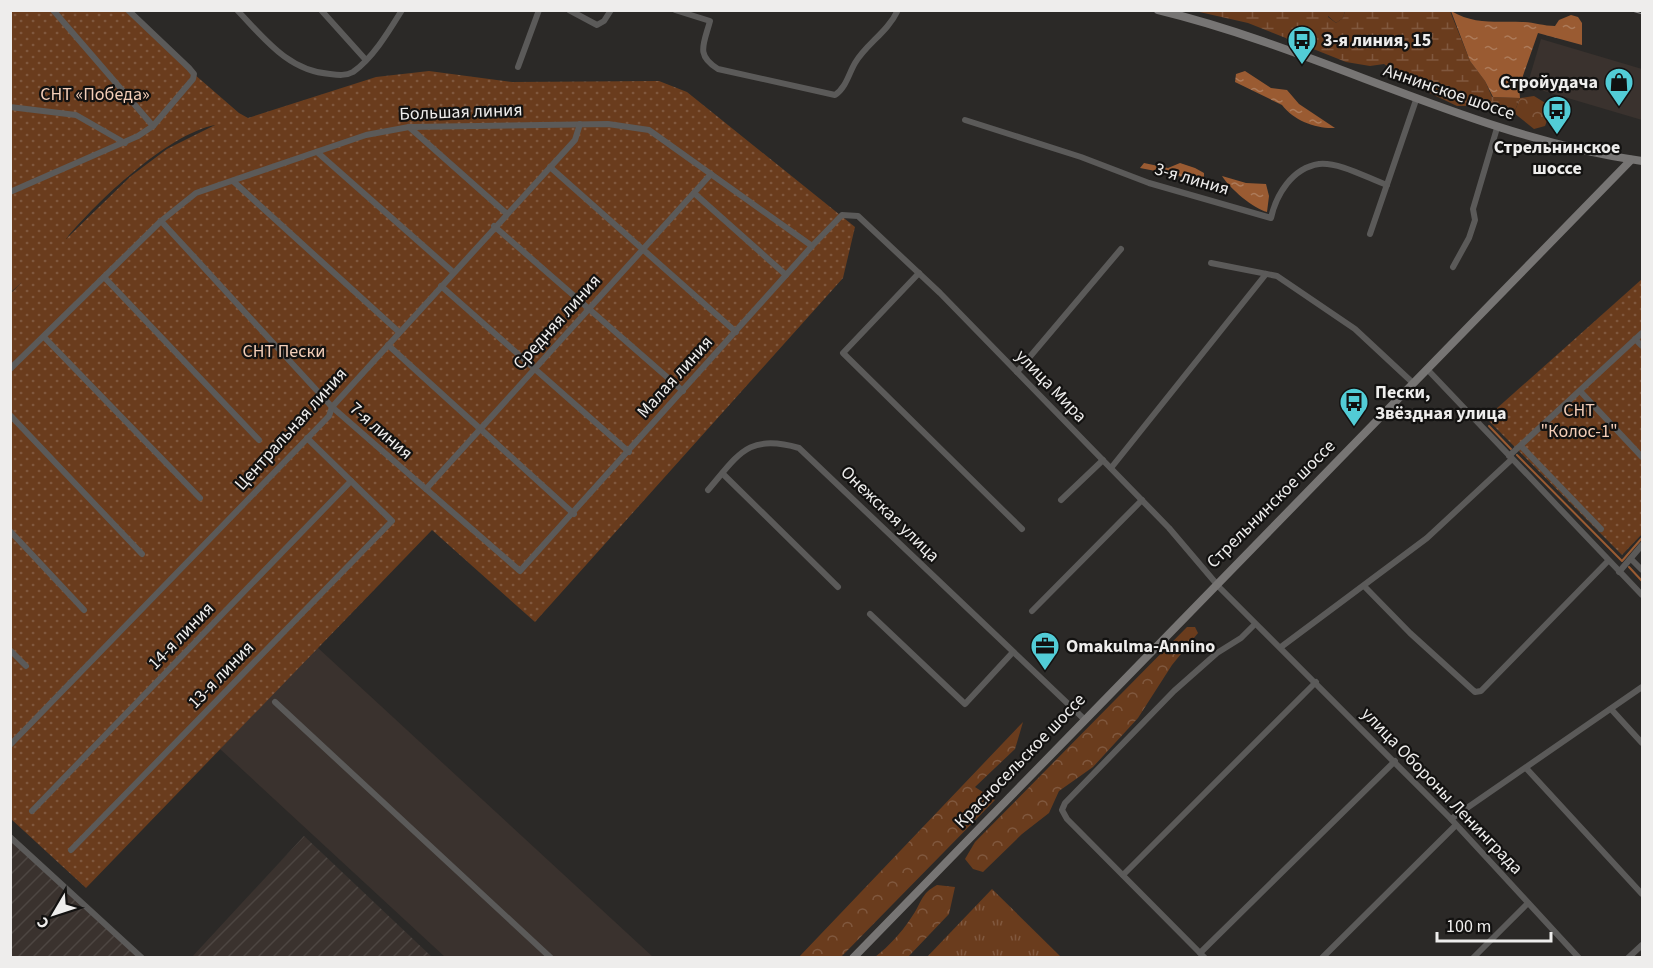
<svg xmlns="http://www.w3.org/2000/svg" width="1653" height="968" font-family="'Source Sans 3',sans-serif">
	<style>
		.built { fill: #3a322e }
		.industrial { fill: url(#industrial-furrows) }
		.grass { fill: url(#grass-tufts) }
		.forest { fill: url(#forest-crowns) }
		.wetland { fill: url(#wetland-marsh) }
		.garden { fill: url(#garden-dots); fill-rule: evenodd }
		.water { fill: url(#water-ripples) }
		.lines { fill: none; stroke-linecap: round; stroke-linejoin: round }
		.stream { stroke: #9a5b32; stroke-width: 2 }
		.minor { stroke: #5b5a59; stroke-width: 6 }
		.secondary { stroke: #777574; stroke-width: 8 }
		.rail-casing { stroke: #868483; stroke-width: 4.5 }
		.rail { stroke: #131211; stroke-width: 2; stroke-dasharray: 7; stroke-linecap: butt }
		.labels { text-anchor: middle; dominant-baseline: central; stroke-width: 4.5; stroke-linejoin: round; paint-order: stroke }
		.poi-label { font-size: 18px; font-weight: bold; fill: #eeedec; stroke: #131211; text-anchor: start }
		.street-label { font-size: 18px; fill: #eeedec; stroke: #131211 }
		.park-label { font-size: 18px; fill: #f3ceb8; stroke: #131211 }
	</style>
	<defs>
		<pattern id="industrial-furrows" width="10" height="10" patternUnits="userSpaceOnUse" patternTransform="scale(1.5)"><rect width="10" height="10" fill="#3a322e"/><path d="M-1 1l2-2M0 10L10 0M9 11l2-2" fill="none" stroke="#4d4642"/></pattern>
		<pattern id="grass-tufts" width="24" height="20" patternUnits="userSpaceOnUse" patternTransform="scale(1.5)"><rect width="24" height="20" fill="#6a3c1d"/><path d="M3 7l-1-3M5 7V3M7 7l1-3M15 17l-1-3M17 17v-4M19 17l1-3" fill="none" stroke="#80583e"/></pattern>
		<pattern id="forest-crowns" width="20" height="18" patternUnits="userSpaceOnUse" patternTransform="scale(1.5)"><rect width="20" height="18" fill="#6a3c1d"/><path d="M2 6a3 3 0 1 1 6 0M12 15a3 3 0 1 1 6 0" fill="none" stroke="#80583e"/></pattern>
		<pattern id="wetland-marsh" width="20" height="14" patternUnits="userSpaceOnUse" patternTransform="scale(1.5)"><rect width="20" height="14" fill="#6a3c1d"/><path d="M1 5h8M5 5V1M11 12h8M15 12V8" fill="none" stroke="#80583e"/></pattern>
		<pattern id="garden-dots" width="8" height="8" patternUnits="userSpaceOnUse" patternTransform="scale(1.5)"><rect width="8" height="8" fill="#6a3c1d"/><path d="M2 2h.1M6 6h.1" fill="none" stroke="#80583e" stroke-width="1.8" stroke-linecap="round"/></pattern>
		<pattern id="water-ripples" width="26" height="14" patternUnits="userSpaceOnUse" patternTransform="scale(1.5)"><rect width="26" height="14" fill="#9a5b32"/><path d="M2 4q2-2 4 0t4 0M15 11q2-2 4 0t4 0" fill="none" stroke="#ad7b5a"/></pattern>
	</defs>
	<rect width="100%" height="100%" fill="#2b2927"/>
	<g class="built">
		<polygon points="1541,39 1642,69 1642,120 1527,86"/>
		<polygon points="317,647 653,957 445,957 220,749"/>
	</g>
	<g class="industrial">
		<polygon points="11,834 142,957 11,957"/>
		<polygon points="304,836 432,957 192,957"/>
	</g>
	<g class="grass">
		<polygon points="1328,11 1345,11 1343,18 1336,23 1328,16"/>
		<polygon points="992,889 1061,957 927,957"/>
	</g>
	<g class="forest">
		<polygon points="1534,96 1547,104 1549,115 1545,126 1534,129 1514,113 1520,98"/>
		<polygon points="1187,627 1195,627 1198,633 1172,665 1138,718 1093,767 1059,791 1049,813 1022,834 983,872 973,869 965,859 975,842"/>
		<polygon points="1023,722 1015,749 975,787 995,800 841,957 799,957"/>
		<path d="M937,885L955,887L949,914L908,957H875C889,946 901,933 911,918C922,903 920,894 937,885Z"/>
	</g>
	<polygon class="wetland" points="1195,11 1328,11 1328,17 1336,23 1343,18 1345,11 1450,11 1470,61 1485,81 1492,97 1520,98 1514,113 1495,106 1457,106 1417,87 1384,64 1370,66 1346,62 1248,23"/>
	<g class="garden">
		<path d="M11,11H128L194,74L239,113L248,118L376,77L429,71L512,82L659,81L687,92L855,227L843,278L535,622L432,530L86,888L11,819L10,294L22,282L11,292ZM215,125L167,149L131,176L66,239C97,201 168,134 215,125Z"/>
		<polygon points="1642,279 1642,534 1622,555 1486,418"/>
	</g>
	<g class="water">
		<path d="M1451,11C1475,25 1495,21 1522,22C1533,22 1543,26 1555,26L1559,20L1571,15L1578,17L1582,23V45L1538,33L1519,87L1520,98L1493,97L1485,81L1470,61Z"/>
		<path d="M1245,71L1271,88L1287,90L1299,104L1335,128C1317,129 1294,121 1282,105L1235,82L1236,74Z"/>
		<polygon points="1144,163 1168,168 1180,163 1195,168 1204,173 1204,185 1176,175 1140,168"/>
		<path d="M1222,176L1246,183L1266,184L1269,196L1267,212C1254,209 1229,188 1222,176Z"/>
	</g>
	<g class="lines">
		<g class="stream">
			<polyline points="1489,426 1511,449"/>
			<polyline points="1517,455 1622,561 1642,538"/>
			<polyline points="1629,567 1642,581"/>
		</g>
		<g class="minor">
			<polyline points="53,10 153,126"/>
			<path d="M237,10C264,38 288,71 330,74C338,75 346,76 353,72C373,58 389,31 402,10"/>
			<polyline points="321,10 365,59"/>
			<polyline points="569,10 597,25 604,21 611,10"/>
			<path d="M675,10L710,21C704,44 695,55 718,69L835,95C846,88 849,73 855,63C867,43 887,33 898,10"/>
			<polyline points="518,67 539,10"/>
			<polyline points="10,107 76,115 125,143"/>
			<path d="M965,120L1081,157L1149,183L1271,218C1276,195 1292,168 1319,164C1340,162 1367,178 1387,185"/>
			<polyline points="409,127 506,213"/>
			<polyline points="317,152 453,272"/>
			<polyline points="550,167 736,332"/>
			<polyline points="233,181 399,332"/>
			<polyline points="10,192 138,136 153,126 193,79 194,74 189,68 128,10"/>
			<polyline points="694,193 786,275"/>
			<polyline points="161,221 332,407 520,571 812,246 842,215 858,216 940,293 1169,528 1220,588 1451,819 1579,958"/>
			<polyline points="494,226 683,391"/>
			<polyline points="1370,234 1416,100"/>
			<polyline points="1211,263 1277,276 1355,329 1413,383"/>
			<polyline points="1453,267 1469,238 1475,220 1473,209 1497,128"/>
			<polyline points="919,273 843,353 1022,529"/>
			<polyline points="104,277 259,440"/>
			<polyline points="441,286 629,452"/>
			<polyline points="44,337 200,498"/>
			<polyline points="1635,339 1642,346"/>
			<polyline points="388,345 574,514"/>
			<polyline points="10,369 161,221 196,193 366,135 409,127 608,124 649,130 812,246"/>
			<polyline points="1427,369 1642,595"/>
			<polyline points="1017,372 1121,249"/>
			<polyline points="1580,391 1642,457"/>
			<polyline points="10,415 142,554"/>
			<polyline points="1521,446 1601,529"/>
			<polyline points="1509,456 1642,333"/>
			<polyline points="1111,468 1266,274"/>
			<polyline points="723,474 838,587"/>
			<polyline points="426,489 711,174"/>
			<path d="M708,490C739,454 748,433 799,448L1084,719"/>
			<polyline points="1061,500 1103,460"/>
			<polyline points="10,531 84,610"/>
			<polyline points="1631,559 1642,570"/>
			<polyline points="1619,572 1642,545"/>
			<polyline points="1365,587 1410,633 1475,692 1481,691 1608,561"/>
			<polyline points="1032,611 1142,500"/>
			<polyline points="870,614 965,704 1013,652"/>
			<polyline points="1281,647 1427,538 1512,459"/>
			<polyline points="10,650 26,666"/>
			<polyline points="275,702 551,958"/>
			<polyline points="1611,709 1642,743"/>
			<polyline points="10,745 329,416 332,407 575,140 580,124"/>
			<polyline points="1526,768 1642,894"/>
			<polyline points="32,811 351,481"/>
			<polyline points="1451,819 1642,687"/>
			<polyline points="10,837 142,958"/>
			<polyline points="71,850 392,521 307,438"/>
			<polyline points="1123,875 1316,682"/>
			<polyline points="1200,953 1395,761"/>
			<polyline points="1205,958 1067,819 1062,810 1065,803 1174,691 1217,653 1241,638 1255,624"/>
			<polyline points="1322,958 1455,826"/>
			<polyline points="1473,958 1528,903"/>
			<polyline points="1628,958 1642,945"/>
		</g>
		<g class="secondary">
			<path d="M1158,10C1323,50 1473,137 1642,161"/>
			<polyline points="853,958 1631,160"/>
		</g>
		<g class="rail-casing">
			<polyline id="rail" points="1635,10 1642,12"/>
		</g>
		<use href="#rail" class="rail"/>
	</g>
	<defs>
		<g id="bus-pin" transform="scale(1.5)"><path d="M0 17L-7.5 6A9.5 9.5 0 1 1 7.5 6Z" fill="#52ccd6" stroke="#131211"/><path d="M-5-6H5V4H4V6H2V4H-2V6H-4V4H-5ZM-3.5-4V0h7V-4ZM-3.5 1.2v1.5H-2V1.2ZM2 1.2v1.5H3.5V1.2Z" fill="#111"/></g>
		<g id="shop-pin" transform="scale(1.5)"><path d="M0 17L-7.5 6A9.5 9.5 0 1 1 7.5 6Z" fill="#52ccd6" stroke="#131211"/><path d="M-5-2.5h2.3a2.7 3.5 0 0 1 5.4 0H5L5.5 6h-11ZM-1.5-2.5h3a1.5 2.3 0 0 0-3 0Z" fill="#111"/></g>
		<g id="office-pin" transform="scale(1.5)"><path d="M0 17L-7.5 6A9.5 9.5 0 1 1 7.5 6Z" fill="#52ccd6" stroke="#131211"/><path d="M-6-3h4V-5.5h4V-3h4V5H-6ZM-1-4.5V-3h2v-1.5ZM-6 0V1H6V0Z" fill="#111"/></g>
	</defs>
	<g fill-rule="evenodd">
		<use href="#bus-pin" x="1302" y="40"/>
		<use href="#shop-pin" x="1619" y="82"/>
		<use href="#bus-pin" x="1557" y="110"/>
		<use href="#bus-pin" x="1354" y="402"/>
		<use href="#office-pin" x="1045" y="646"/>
	</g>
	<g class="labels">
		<g class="poi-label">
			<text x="1323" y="40">3-я линия, 15</text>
			<text x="1598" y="82" text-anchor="end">Стройудача</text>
			<text x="1557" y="147" text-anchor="middle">Стрельнинское<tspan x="1557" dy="21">шоссе</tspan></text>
			<text x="1375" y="392">Пески,<tspan x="1375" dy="21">Звёздная улица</tspan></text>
			<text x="1066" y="646">Omakulma-Annino</text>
		</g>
		<g class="street-label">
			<text transform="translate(1449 92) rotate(19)">Аннинское шоссе</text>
			<text transform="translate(461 112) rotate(-2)">Большая линия</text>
			<text transform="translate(1192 179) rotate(16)">3-я линия</text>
			<text transform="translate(557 322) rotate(-48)">Средняя линия</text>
			<text transform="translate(675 377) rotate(-48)">Малая линия</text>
			<text transform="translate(1051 386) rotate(46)">улица Мира</text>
			<text transform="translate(291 429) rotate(-48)">Центральная линия</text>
			<text transform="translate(381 431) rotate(41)">7-я линия</text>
			<text transform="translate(1271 504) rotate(-45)">Стрельнинское шоссе</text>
			<text transform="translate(890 514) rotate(44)">Онежская улица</text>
			<text transform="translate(181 636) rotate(-46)">14-я линия</text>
			<text transform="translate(221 675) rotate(-46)">13-я линия</text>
			<text transform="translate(1020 761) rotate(-46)">Красносельское шоссе</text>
			<text transform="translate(1442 791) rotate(46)">улица Обороны Ленинграда</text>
		</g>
		<g class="park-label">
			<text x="95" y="94">СНТ «Победа»</text>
			<text x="284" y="351">СНТ Пески</text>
			<text x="1579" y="410">СНТ<tspan x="1579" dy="21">"Колос-1"</tspan></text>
		</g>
	</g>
	<rect width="1653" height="968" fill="none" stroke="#eeedec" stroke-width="24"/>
	<g transform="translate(54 914) rotate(231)" stroke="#131211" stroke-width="4.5" paint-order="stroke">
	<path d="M0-4.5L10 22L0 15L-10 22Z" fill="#eeedec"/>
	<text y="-9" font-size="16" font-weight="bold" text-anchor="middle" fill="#eeedec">С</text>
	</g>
	<path d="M1437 932v9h114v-9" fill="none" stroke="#eeedec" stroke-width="3"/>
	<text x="1446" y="932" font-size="18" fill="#eeedec" stroke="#131211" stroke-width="4.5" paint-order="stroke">100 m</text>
</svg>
